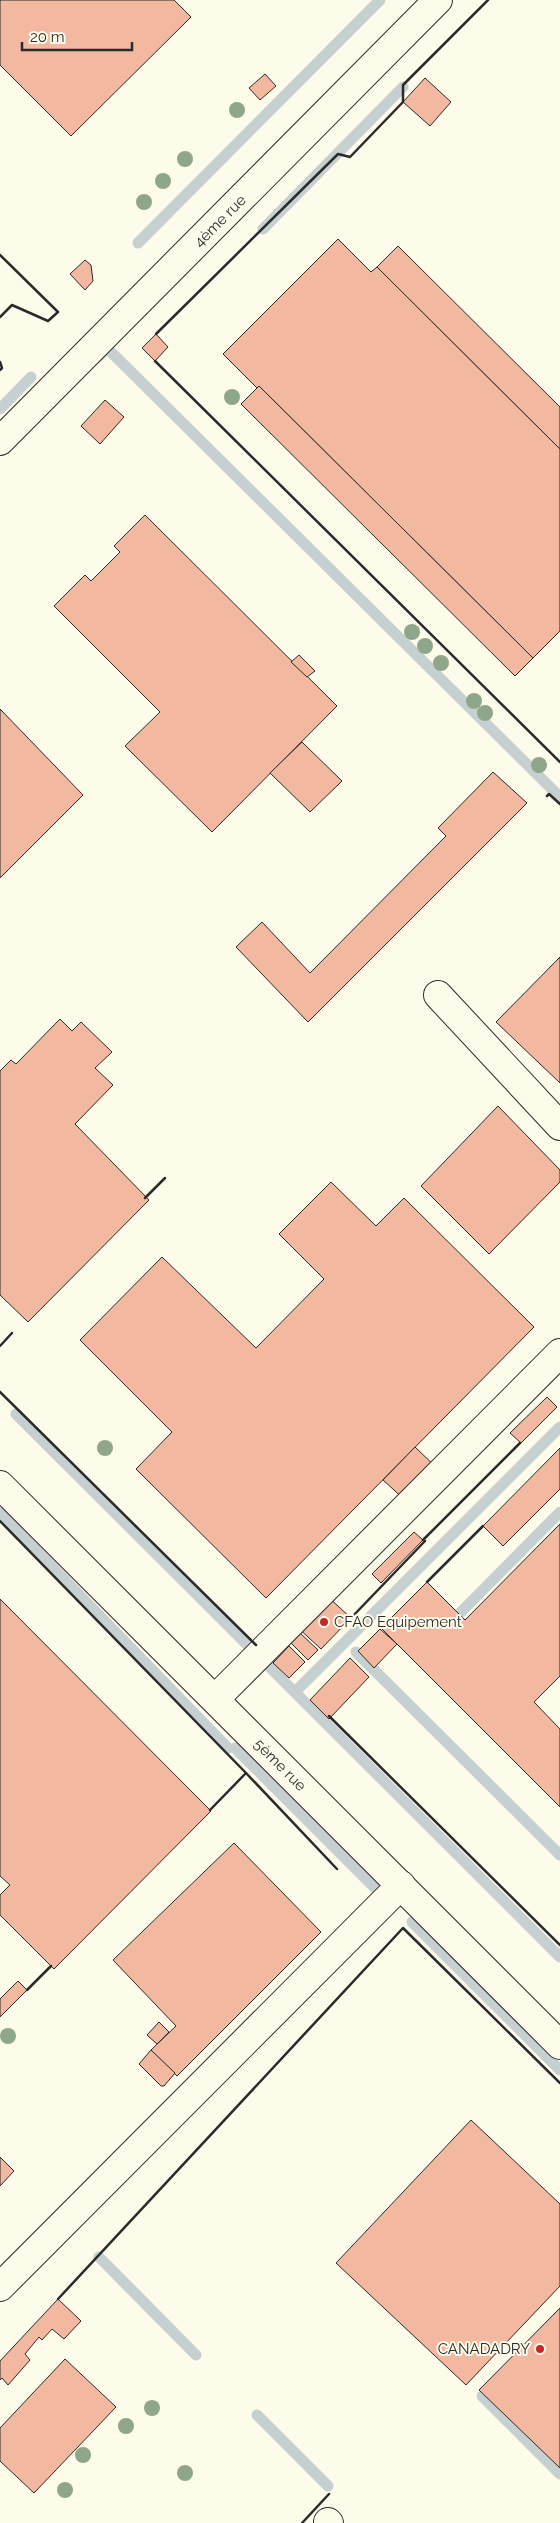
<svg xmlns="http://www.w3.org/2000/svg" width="560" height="2523" font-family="Raleway,sans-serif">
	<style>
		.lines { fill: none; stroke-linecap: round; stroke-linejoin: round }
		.stream { stroke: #c7d0d0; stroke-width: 11 }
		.building { fill: #f2b8a0; stroke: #2b2b2b }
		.minor-casing { stroke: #2b2b2b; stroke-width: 30 }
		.minor { stroke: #fdfbea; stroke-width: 28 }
		.wall { stroke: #2b2b2b; stroke-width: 2.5 }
		.tree { fill: #8ea78a }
		.poi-dot { fill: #c62828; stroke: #fdfbea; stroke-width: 2 }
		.labels { text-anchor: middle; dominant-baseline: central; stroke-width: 4; stroke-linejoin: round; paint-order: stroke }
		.street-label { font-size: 15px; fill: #2b2b2b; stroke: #fdfbea }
		.poi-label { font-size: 15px; fill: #2b2b2b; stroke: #fdfbea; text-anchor: start }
	</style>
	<rect width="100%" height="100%" fill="#fdfbea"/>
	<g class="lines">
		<g class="stream">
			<polyline points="263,229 403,87"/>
			<polyline points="138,243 380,0"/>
			<polyline points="98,357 107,348 560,797"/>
			<polyline points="0,409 31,377"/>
			<polyline points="16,1414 560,1957"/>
			<polyline points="0,1513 228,1748"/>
			<polyline points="459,1614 560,1512"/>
			<polyline points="356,1652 560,1855"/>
			<polyline points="295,1692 560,1427"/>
			<polyline points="235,1748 378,1891"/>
			<polyline points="412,1922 560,2070"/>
			<polyline points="99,2257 196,2355"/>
			<polyline points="482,2396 560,2474"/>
			<polyline points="257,2415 328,2486"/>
		</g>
	</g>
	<g class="building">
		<polygon points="0,0 174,0 191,17 71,136 0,65"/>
		<polygon points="265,74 276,86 260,100 249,88"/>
		<polygon points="425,78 451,102 430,126 403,102"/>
		<polygon points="338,239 371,272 377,267 560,449 560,631 533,658 259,386 257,388 223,354"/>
		<polygon points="398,246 560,407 560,449 377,267"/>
		<polygon points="85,260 91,265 93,281 85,290 70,274"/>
		<polygon points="156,334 168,347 155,361 142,348"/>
		<polygon points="259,386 533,658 515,676 241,404"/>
		<polygon points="105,400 124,417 100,444 81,426"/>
		<polygon points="145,515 337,706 212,832 125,746 160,712 54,606 85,575 91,581 120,552 114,546"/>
		<polygon points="299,655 315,671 307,677 291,662"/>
		<polygon points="0,709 83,795 0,878"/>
		<polygon points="302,742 342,781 310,812 270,773"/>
		<polygon points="493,772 527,803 308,1022 236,947 262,922 310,973 446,836 438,828"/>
		<polygon points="560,957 560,1083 496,1022"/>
		<polygon points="60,1019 72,1031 81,1022 112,1052 95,1068 113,1085 75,1124 149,1200 28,1322 0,1295 0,1071 11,1060 16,1064"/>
		<polygon points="498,1106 560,1170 560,1182 489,1254 421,1186"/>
		<polygon points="331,1182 376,1226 404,1198 534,1327 266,1598 136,1469 172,1432 80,1340 162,1257 256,1348 324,1279 279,1234"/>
		<polygon points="547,1397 557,1407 521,1443 510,1433"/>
		<polygon points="415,1447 438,1469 406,1501 383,1480"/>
		<polygon points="560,1448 560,1489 503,1546 483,1526"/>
		<polygon points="560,1524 560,1676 534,1702 560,1729 560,1807 381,1628 427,1582 465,1620"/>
		<polygon points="414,1532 423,1540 381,1583 372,1574"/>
		<polygon points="326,1595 351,1618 321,1649 296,1626"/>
		<polygon points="0,1599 211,1811 54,1969 0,1915 0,1895 10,1885 0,1876"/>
		<polygon points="380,1629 397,1644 374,1668 358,1651"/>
		<polygon points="300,1633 318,1650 308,1660 291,1643"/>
		<polygon points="289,1646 305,1662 289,1678 273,1663"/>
		<polygon points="350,1658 369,1677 329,1719 310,1700"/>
		<polygon points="234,1843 321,1932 177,2076 151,2050 176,2026 113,1960"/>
		<polygon points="18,1981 27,1990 0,2017 0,1999"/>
		<polygon points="159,2022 169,2032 157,2044 147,2035"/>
		<polygon points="151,2050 175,2073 164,2086 161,2086 139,2064"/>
		<polygon points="471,2120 560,2204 560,2286 466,2385 336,2263"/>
		<polygon points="0,2157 14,2171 0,2186"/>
		<polygon points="58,2299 81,2321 64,2339 52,2329 42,2340 39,2337 25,2354 30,2360 8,2385 2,2378 0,2380 0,2361"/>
		<polygon points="560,2308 560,2468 479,2390"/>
		<polygon points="65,2359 116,2407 34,2493 0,2461 0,2428"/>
	</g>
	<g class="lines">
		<g class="minor-casing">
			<g id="minor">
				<polyline points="0,441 438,0"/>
				<polyline points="438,995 560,1126"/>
				<polyline points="0,1485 560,2045"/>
				<polyline points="215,1699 560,1353"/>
				<polyline points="0,2287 401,1885"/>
				<polyline points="328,2522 329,2523"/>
			</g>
		</g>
		<use href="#minor" class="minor"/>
		<g class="wall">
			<polyline points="0,255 58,312 48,321 12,305 0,317"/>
			<polyline points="156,334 338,154 350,157 403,102 403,85 488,0"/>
			<polyline points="155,361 560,762"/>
			<polyline points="0,362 2,368 0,370"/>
			<polyline points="547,796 549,794 560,804"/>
			<polyline points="145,1198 165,1178"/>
			<polyline points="0,1346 12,1333"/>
			<polyline points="0,1392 256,1645"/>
			<polyline points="0,1521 246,1773 210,1810"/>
			<polyline points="423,1540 520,1443"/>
			<polyline points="427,1582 483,1526"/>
			<polyline points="351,1618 425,1541"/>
			<polyline points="329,1716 560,1945"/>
			<polyline points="246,1773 337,1869"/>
			<polyline points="27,1990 51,1966"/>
			<polyline points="58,2299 403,1928 560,2083"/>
			<polyline points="302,2523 329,2494"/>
		</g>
	</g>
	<g class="tree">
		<circle cx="237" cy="110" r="8"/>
		<circle cx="185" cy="159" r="8"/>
		<circle cx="163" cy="181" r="8"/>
		<circle cx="144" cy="202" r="8"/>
		<circle cx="232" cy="397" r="8"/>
		<circle cx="412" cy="632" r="8"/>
		<circle cx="425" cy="646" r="8"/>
		<circle cx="441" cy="663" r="8"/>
		<circle cx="474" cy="701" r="8"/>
		<circle cx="485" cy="713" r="8"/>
		<circle cx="539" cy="765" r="8"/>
		<circle cx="105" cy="1448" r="8"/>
		<circle cx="8" cy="2036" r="8"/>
		<circle cx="152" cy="2408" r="8"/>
		<circle cx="126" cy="2426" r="8"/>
		<circle cx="83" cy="2455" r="8"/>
		<circle cx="185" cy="2473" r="8"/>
		<circle cx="65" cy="2490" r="8"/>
	</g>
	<g class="poi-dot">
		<circle cx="324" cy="1622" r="5"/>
		<circle cx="540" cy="2349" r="5"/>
	</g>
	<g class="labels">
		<g class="street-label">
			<text transform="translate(220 221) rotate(-45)">4ème rue</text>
			<text transform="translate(280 1765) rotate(45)">5ème rue</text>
		</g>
		<g class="poi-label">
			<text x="334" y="1622">CFAO Equipement</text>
			<text x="530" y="2349" text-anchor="end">CANADADRY</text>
		</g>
	</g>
	<path d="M22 42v8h110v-8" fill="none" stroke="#2b2b2b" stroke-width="2.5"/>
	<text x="30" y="42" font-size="15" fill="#2b2b2b" stroke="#fdfbea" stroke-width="4" paint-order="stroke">20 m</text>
</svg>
